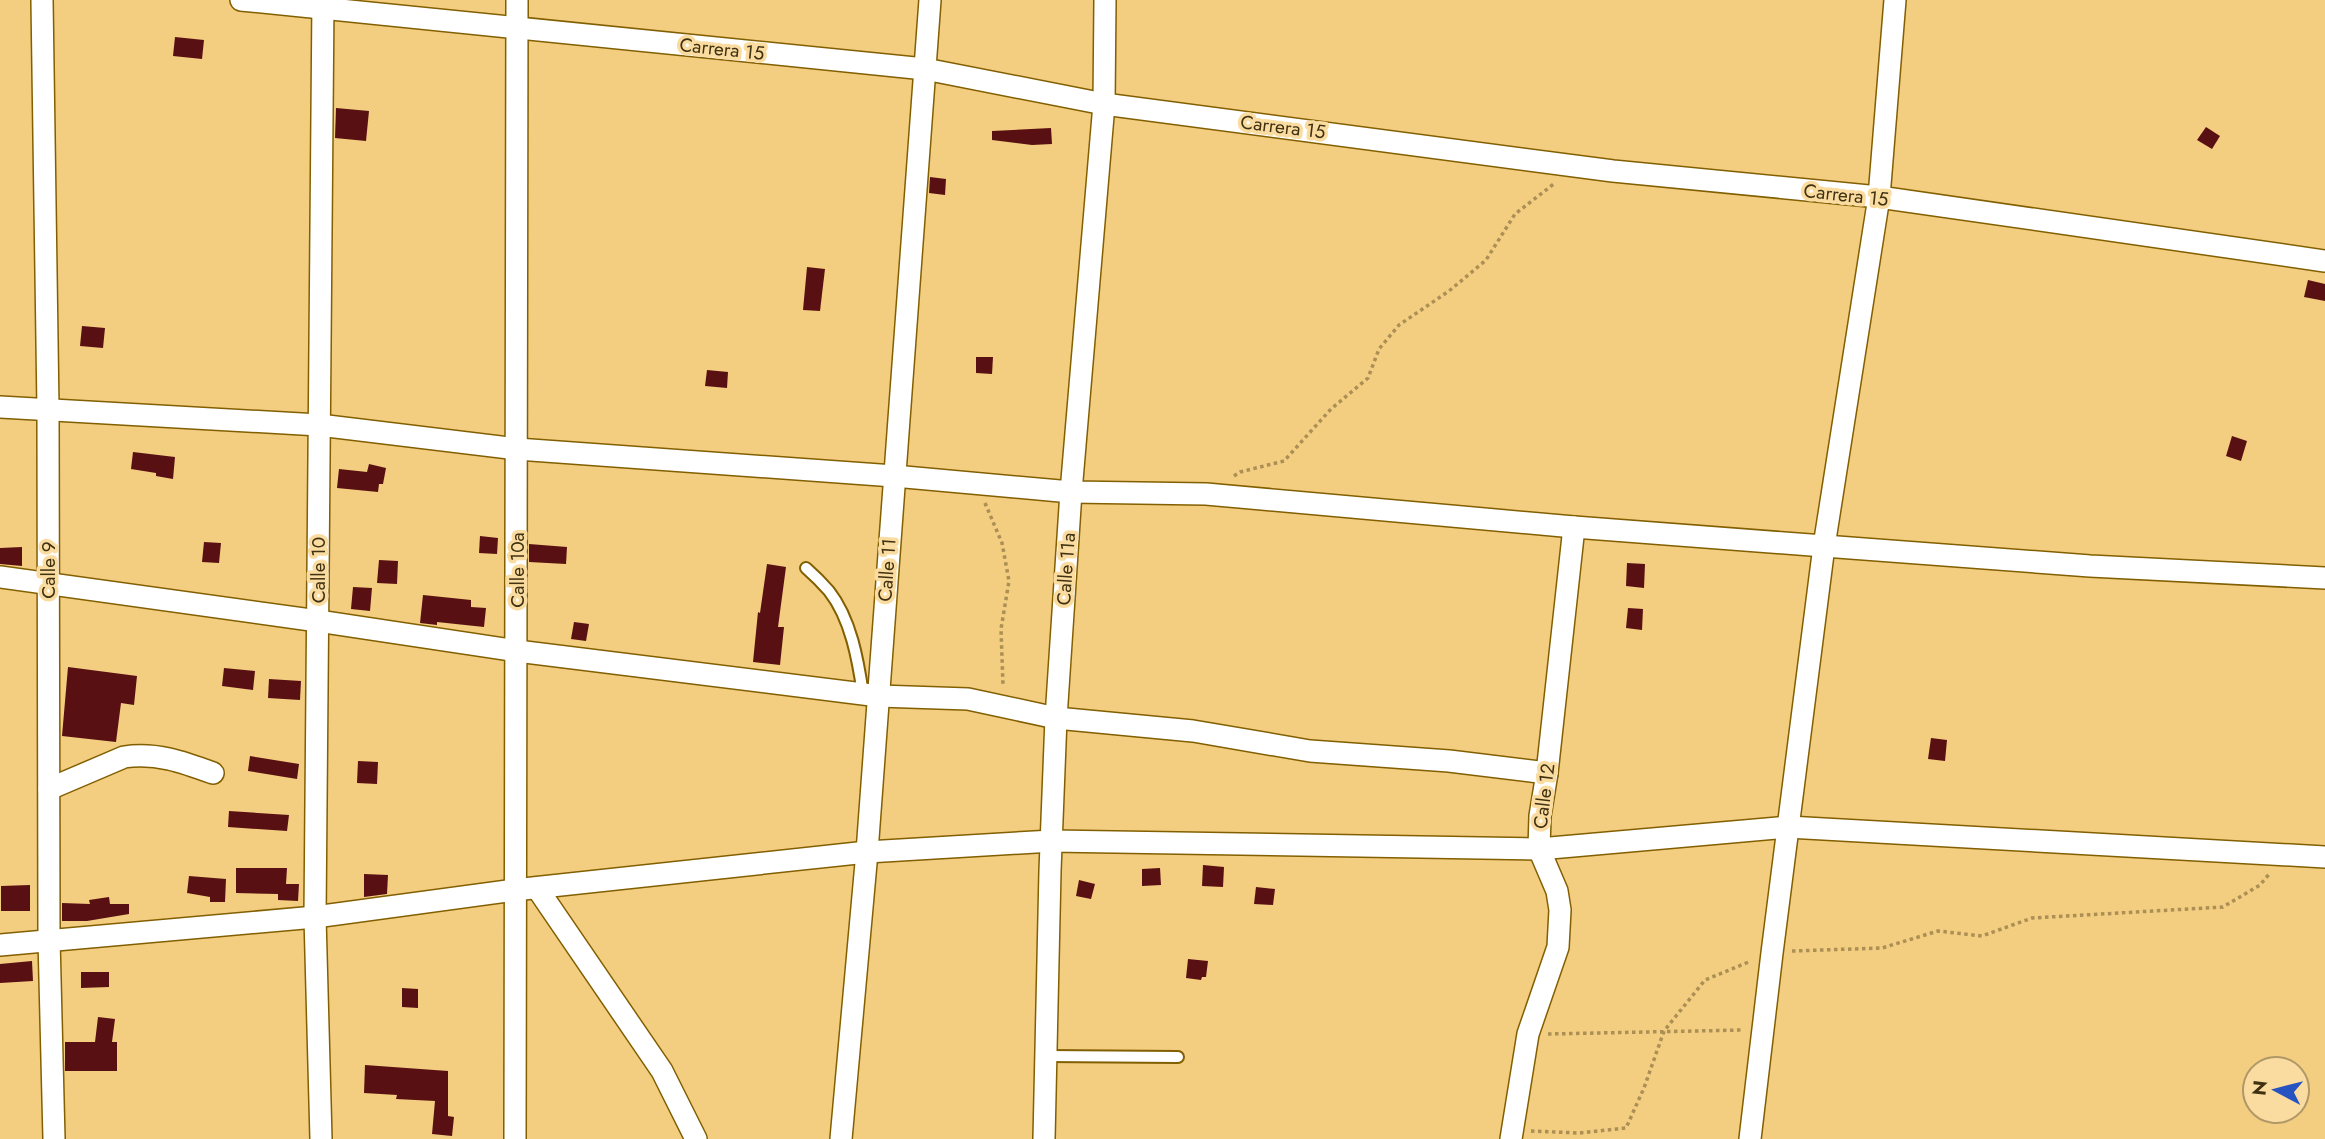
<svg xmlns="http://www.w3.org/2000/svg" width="2325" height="1139" font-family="Jost,sans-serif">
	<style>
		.building { fill: #591013 }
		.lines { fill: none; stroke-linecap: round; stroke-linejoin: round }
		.service-casing { stroke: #825f00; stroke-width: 14 }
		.minor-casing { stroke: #825f00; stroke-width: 24 }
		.path { stroke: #ab8f54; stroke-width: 3.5; stroke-dasharray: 3.5 3.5; stroke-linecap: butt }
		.service { stroke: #fff; stroke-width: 10 }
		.minor { stroke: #fff; stroke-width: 21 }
		.labels { text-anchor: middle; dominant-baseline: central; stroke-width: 7; stroke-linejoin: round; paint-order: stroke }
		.street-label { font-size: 19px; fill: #403111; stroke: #fadca0 }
	</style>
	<rect width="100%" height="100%" fill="#f3cd80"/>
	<g class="building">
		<polygon points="175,37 204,40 202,59 173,56"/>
		<polygon points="336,108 369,111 366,141 335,138"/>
		<polygon points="2206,127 2220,136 2212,149 2197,140"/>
		<polygon points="1051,128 1052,144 1032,145 992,140 992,131"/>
		<polygon points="930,177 946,179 945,195 929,193"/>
		<polygon points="807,267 825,269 820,311 803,310"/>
		<polygon points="2308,280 2325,284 2325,301 2304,297"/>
		<polygon points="82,326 105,328 103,348 80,346"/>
		<polygon points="976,357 993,357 992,374 976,373"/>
		<polygon points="707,370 728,372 727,388 705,386"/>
		<polygon points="2232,436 2247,441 2241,461 2226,456"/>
		<polygon points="133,452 175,457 173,479 156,476 156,473 131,469"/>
		<polygon points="369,464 386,468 383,484 379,484 378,492 337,488 339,469 367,472"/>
		<polygon points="480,536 498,538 497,554 479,553"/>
		<polygon points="204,542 221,543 219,563 202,562"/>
		<polygon points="529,544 567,547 566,564 529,562"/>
		<polygon points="22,547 22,566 0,564 0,548"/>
		<polygon points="379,560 398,561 397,584 377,583"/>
		<polygon points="1627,563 1645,564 1644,588 1626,586"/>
		<polygon points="767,564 786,567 778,627 784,627 780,665 753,662 758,612 760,613"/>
		<polygon points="353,587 372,588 370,611 351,609"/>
		<polygon points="423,595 471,600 471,607 486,608 484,627 437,622 437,625 420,623"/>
		<polygon points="1628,608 1643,609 1642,630 1626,628"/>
		<polygon points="574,622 589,624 586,641 571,639"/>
		<polygon points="68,667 137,676 134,705 121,703 116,742 62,736"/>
		<polygon points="224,668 255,671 253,690 222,686"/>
		<polygon points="269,679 301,681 300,700 268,698"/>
		<polygon points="1931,738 1947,740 1945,761 1928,759"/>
		<polygon points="250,756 299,764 297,779 248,771"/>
		<polygon points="358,761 378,762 377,784 357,783"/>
		<polygon points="229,811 289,815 287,831 228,827"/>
		<polygon points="1203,865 1224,867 1223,887 1202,886"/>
		<polygon points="236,868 287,868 286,884 299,884 298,901 278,900 278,894 236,893"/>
		<polygon points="1160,868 1161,885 1142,886 1142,869"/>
		<polygon points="364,874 388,875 387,894 364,897"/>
		<polygon points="189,876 226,879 225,902 210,902 210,897 187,893"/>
		<polygon points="1079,880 1095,884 1091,899 1076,896"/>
		<polygon points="30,885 30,911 1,911 1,886"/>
		<polygon points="1256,887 1275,889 1273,905 1254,904"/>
		<polygon points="109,897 110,904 129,904 129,914 87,921 62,921 62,903 90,904 89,900"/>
		<polygon points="1188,959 1208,961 1206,977 1202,977 1201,980 1186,978"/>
		<polygon points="32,961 33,981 0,983 0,964"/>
		<polygon points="81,972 109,972 109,987 81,988"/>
		<polygon points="402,988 418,989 418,1008 402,1007"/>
		<polygon points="98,1017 115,1019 112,1042 117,1042 117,1071 65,1071 65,1042 95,1042"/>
		<polygon points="365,1065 448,1071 448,1116 454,1117 452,1136 432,1134 435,1101 396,1099 397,1095 364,1093"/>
	</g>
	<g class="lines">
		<g class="service-casing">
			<g id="service">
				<path d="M806,568C814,575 822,583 829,591C851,619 858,660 863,694"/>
				<polyline points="1046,1056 1178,1057"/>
			</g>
		</g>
		<g class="minor-casing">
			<g id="minor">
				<polyline points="42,0 48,409 49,939 54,1139"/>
				<polyline points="241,0 925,69 1104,104 1613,171 1879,197 2325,261"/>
				<polyline points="0,407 319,425 517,449 894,476 1071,492 1206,494 1574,527 1824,546 2090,566 2325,578"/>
				<polyline points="0,577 318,621 517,651 879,696 968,699 1056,718 1193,731 1310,751 1449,761 1547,773"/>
				<path d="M49,789L124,757C156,752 183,762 213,773"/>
				<polyline points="537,888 662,1071 696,1139"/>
				<polyline points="0,945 315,917 514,890 867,852 1052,841 1539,849 1788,827 2325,857"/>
				<polyline points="321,1139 315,917 323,0"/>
				<polyline points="515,1139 517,0"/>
				<polyline points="841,1139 867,852 930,0"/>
				<polyline points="1044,1139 1050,871 1056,718 1071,492 1104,104 1105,0"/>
				<polyline points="1511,1139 1528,1034 1558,947 1560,910 1557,891 1539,849 1540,816 1547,773 1574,527"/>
				<polyline points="1750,1139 1772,953 1824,546 1879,197 1895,0"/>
			</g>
		</g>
		<g class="path">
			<polyline points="1234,476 1240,472 1284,461 1331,409 1368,378 1379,349 1399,325 1449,291 1486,260 1515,214 1555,183"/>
			<polyline points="985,503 1002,543 1009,581 1001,629 1003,686"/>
			<polyline points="1792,951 1882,948 1938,931 1982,936 2032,918 2223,907 2260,885 2270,873"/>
			<polyline points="1548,1034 1743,1030"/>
			<polyline points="1531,1131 1579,1133 1626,1128 1644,1088 1664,1031 1705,980 1751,961"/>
		</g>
		<use href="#service" class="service"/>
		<use href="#minor" class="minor"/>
	</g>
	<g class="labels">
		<g class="street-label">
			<text transform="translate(722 49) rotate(6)">Carrera 15</text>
			<text transform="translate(1283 127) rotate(7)">Carrera 15</text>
			<text transform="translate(1846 195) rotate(6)">Carrera 15</text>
			<text transform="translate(1066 569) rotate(-86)">Calle 11a</text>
			<text transform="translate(48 570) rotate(-90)">Calle 9</text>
			<text transform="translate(318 570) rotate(-90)">Calle 10</text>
			<text transform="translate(517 570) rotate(-90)">Calle 10a</text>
			<text transform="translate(887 570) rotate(-86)">Calle 11</text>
			<text transform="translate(1544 796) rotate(-83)">Calle 12</text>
		</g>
	</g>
	<g transform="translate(2276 1090) rotate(277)"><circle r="33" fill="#fadca0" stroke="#b09867" stroke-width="2"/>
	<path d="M0-5L12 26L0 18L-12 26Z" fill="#2753c2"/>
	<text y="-10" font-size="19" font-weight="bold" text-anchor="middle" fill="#403111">N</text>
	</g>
</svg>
